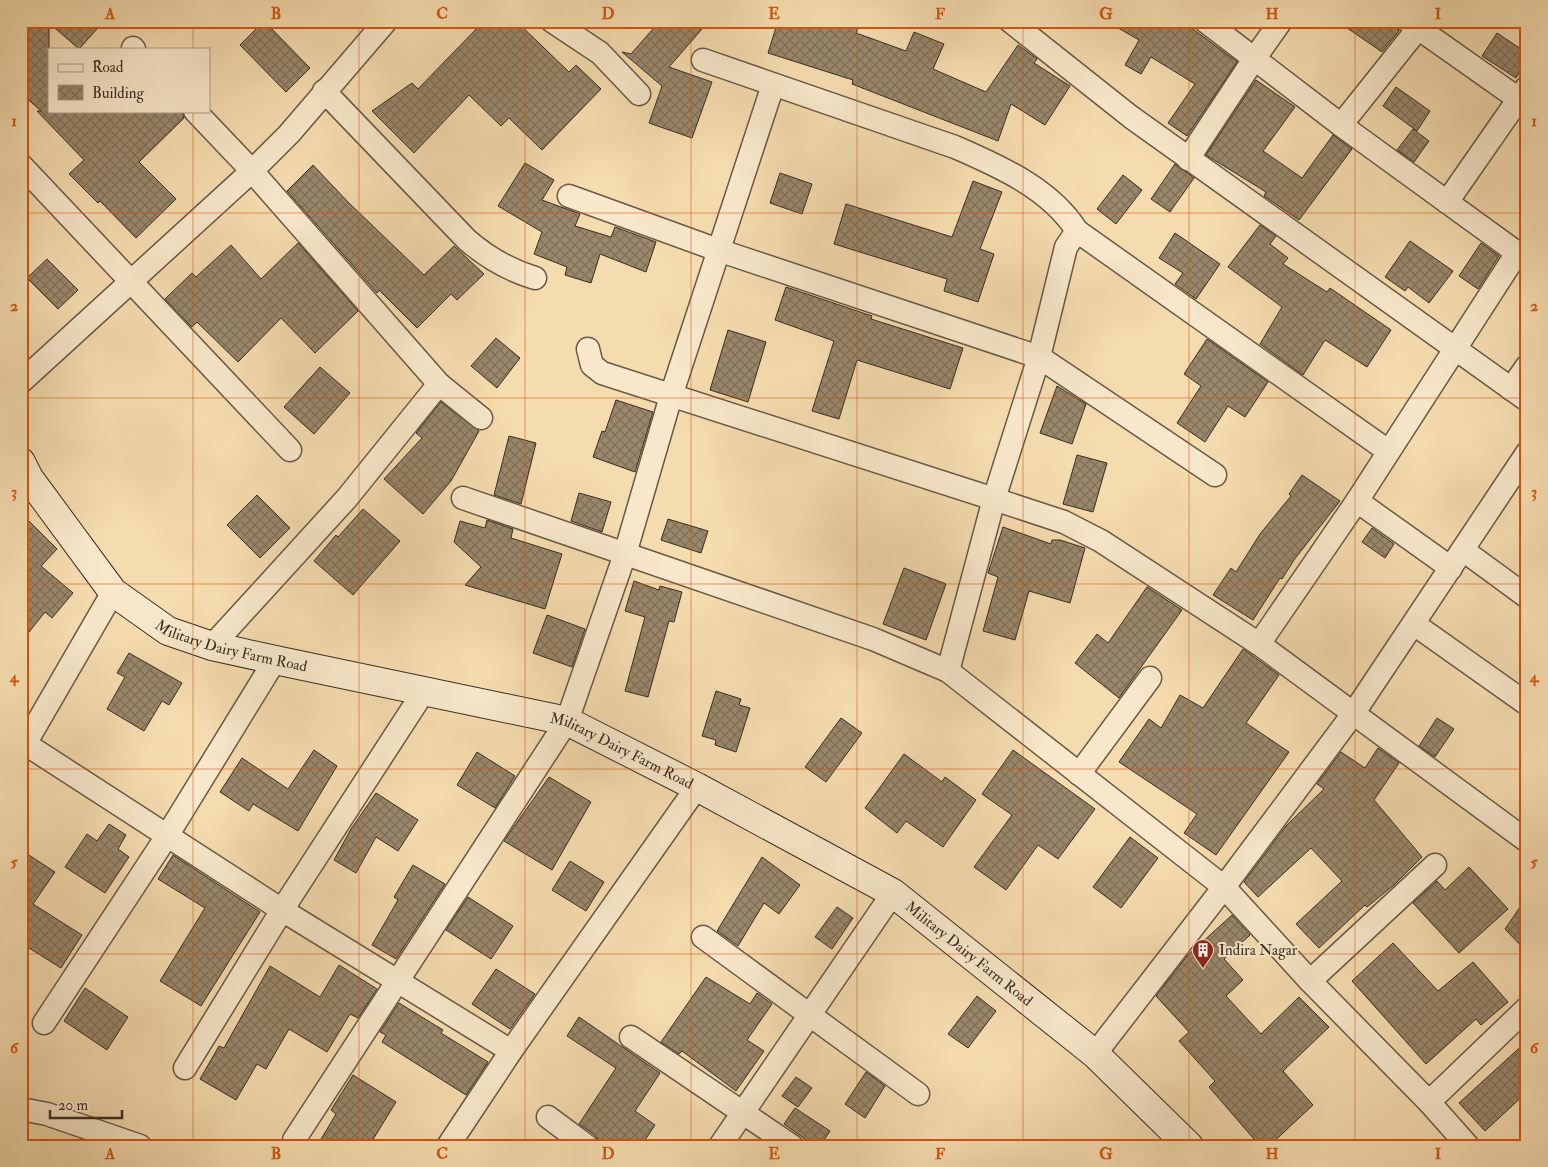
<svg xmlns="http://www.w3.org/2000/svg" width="1548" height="1167" font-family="'IM FELL Double Pica',serif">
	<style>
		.building { fill: url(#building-cross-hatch); stroke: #382d23 }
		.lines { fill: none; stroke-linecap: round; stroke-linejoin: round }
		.street-casing { stroke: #675946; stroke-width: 25 }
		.secondary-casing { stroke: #382d23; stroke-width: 30 }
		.street { stroke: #f8e8cb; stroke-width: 22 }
		.secondary { stroke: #f8e8cb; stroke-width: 28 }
		.grid { fill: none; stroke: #d6550e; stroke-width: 1; stroke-opacity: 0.55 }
		.labels { text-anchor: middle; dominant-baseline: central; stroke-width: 4; stroke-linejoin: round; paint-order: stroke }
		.street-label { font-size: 15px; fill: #382d23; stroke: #f8e8cb }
		.poi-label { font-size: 15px; fill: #382d23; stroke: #f8e8cb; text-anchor: start }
		.neatline { fill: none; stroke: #d6550e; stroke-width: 2 }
		.grid-label { font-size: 16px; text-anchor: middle; font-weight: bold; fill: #d6550e }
	</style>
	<defs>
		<pattern id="building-cross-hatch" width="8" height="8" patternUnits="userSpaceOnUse" patternTransform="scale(1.25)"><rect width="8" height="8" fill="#9a886c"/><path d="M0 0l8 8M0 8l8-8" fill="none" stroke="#7f7058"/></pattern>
	</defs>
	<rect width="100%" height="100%" fill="#f5dcaf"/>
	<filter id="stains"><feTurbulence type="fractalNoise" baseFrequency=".004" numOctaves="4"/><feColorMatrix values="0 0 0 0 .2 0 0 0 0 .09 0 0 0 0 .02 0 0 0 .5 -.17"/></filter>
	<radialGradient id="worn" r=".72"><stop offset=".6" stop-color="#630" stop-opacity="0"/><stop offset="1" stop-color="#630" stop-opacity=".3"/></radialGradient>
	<g class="building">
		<polygon points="21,21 104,21 79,49 49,23 49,111 182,111 184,118 139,162 176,199 136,238 100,201 98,203 69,174 84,160 37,111 41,111 21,93"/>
		<polygon points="264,21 310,68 286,92 240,45"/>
		<polygon points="484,21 516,21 569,72 576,65 601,89 542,150 509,118 501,126 469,95 414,153 372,111 412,83 418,89"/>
		<polygon points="660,21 709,21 669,67 712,82 692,138 649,123 662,86 622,52 631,54"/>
		<polygon points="778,21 837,21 858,28 856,33 906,51 914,32 944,44 933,69 986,92 1018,45 1037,59 1034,63 1070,86 1045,125 1011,104 998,141 852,84 853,80 768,53"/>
		<polygon points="1106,21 1182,21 1237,62 1187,136 1168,123 1195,84 1151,57 1141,74 1125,65 1139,40"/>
		<polygon points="1337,21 1395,21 1399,31 1382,52"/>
		<polygon points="1497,33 1527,53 1527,60 1516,78 1482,56"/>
		<polygon points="1256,80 1295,107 1263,151 1302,178 1333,135 1352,149 1299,220 1264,196 1266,192 1206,155"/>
		<polygon points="1396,87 1430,111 1417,131 1383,106"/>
		<polygon points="1413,129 1429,141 1414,162 1397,150"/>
		<polygon points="525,163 554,180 542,200 580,214 575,226 611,237 615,227 656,242 646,272 600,254 591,283 565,275 567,267 534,254 542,232 498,206"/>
		<polygon points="1175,164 1194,178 1170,212 1151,199"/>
		<polygon points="313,165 349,203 424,275 454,246 484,274 457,300 451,294 417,328 379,290 377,293 287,191"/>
		<polygon points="780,173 812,184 802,214 770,203"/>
		<polygon points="1123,175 1142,190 1116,224 1097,209"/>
		<polygon points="973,181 1002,192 980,249 994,254 978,302 944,291 947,279 834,244 846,204 952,237"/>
		<polygon points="1260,225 1276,236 1270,244 1288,258 1283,264 1327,292 1330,288 1391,330 1367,367 1325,340 1303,375 1260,344 1282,307 1228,267"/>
		<polygon points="1175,233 1220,264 1196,299 1175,284 1183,273 1159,258"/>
		<polygon points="1410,241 1453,271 1429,303 1408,287 1405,291 1385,277"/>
		<polygon points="298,243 358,311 315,353 281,318 238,362 197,322 192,327 165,299 192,273 196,277 231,245 261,279"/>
		<polygon points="1481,243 1499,256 1478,289 1459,276"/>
		<polygon points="47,259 78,290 58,309 27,278"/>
		<polygon points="786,287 872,316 871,319 963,348 950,389 857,360 839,419 812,411 834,341 775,320"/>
		<polygon points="728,330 766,342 748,402 710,390"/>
		<polygon points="496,338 520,358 497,388 471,366"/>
		<polygon points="1207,339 1268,382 1245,417 1228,406 1205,442 1177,423 1201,386 1184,374"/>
		<polygon points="320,367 350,393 314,434 284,407"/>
		<polygon points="1057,386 1086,404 1072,444 1040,433"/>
		<polygon points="616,400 653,412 635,472 593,457 602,431 605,432"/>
		<polygon points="441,402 479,431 451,481 423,514 384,479 422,438 416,433"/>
		<polygon points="509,436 536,443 521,504 494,495"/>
		<polygon points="1077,455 1107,463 1093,512 1063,504"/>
		<polygon points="1302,475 1340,501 1294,560 1282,579 1280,578 1253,620 1213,595 1231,568 1236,572 1260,534 1291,496 1289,494"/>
		<polygon points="579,493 611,502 602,532 571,521"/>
		<polygon points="257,495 290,528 260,558 227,525"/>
		<polygon points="363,509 400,541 353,595 314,561 336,535 338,537"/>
		<polygon points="21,513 57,549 41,566 73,593 52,618 45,612 21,642"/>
		<polygon points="668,519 708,531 701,553 661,540"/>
		<polygon points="487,520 513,529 511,538 562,554 545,609 465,585 481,567 454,542 460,521 485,528"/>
		<polygon points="1003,527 1051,544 1052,540 1060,540 1085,548 1070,603 1029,591 1015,640 983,631 998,577 988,573"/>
		<polygon points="1372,528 1394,544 1385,558 1362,542"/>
		<polygon points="904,568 946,584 926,640 883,624"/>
		<polygon points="634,581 659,590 660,586 682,592 674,622 669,621 648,697 625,691 645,617 625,611"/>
		<polygon points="1147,587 1182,610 1119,698 1075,663 1097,634 1108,643"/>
		<polygon points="547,615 585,629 572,667 533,653"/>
		<polygon points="1243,649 1279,675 1246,723 1289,752 1216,855 1184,833 1197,814 1119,762 1149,719 1161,728 1180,695 1203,708"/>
		<polygon points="129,653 182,683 169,705 162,701 144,731 107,709 125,677 117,673"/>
		<polygon points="716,691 741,699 739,705 750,708 736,752 715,745 716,740 702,736"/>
		<polygon points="841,718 862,733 826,782 805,767"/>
		<polygon points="1437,718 1454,729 1435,757 1419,746"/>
		<polygon points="1378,748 1399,763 1374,800 1422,857 1395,884 1367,907 1365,905 1319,948 1296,924 1342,881 1311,848 1258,897 1244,882 1286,826 1324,789 1317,784 1341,752 1365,768"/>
		<polygon points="314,750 337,766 298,831 253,804 249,811 220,792 242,758 288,789"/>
		<polygon points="1013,750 1095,809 1058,859 1038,845 1006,890 974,867 1012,815 982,794"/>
		<polygon points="477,752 515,776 495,808 457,785"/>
		<polygon points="904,754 942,782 945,777 976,800 943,847 906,821 897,833 865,808"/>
		<polygon points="549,777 591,802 552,870 504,841"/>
		<polygon points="376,793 418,820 398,851 376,837 356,873 334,860 351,829"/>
		<polygon points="109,824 126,835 118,849 129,857 105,893 65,867 87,834 97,841"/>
		<polygon points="1130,837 1158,858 1121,908 1093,887"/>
		<polygon points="21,850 55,872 33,904 82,935 61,968 21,943"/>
		<polygon points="173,855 260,912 201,1006 160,981 205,908 158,879"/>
		<polygon points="762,857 800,885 779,914 764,903 738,946 717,931"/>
		<polygon points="570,861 604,882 586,911 552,890"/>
		<polygon points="413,865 445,884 396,959 372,945 398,900 394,897"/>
		<polygon points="1469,867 1508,909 1459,953 1413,903 1437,881 1445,890"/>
		<polygon points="468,897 513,926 491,959 446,930"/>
		<polygon points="1527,897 1527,952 1505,929"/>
		<polygon points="837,907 853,918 832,949 815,937"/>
		<polygon points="1232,915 1250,935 1224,959 1243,980 1226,996 1261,1034 1299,997 1329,1027 1283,1071 1313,1105 1269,1146 1260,1146 1209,1087 1215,1081 1179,1041 1189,1032 1156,996 1188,955"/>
		<polygon points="1393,943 1438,991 1473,962 1508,1002 1481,1025 1476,1019 1426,1064 1352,981"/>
		<polygon points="339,965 377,989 358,1018 350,1014 327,1052 289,1029 266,1069 257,1064 236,1100 200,1079 219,1046 224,1048 270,966 320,997"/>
		<polygon points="496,969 535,994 510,1029 472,1004"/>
		<polygon points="706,977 750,1004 757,993 772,1004 747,1040 764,1051 736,1091 682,1051 679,1054 661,1042"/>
		<polygon points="85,988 128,1017 107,1050 64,1021"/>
		<polygon points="977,996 996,1011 968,1048 948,1034"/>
		<polygon points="399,1003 443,1030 441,1033 488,1062 466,1095 382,1042 386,1035 380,1032"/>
		<polygon points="579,1017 660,1073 635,1111 655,1125 641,1146 603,1146 595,1135 579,1124 616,1068 567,1036"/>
		<polygon points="1527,1041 1527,1092 1485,1131 1459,1103"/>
		<polygon points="866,1072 885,1086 865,1118 845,1104"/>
		<polygon points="353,1075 396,1102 369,1146 317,1146 336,1114 331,1110"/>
		<polygon points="796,1077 812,1088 798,1107 782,1096"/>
		<polygon points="795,1108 830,1131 820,1146 815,1146 784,1124"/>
	</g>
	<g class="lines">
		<g class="street-casing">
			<g id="street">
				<polyline points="552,21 600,53 639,94"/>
				<polyline points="1010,21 1131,117 1527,400"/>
				<polyline points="1205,21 1341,125 1527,260"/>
				<polyline points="1408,21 1527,105"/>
				<polyline points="133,48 134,49"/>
				<path d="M703,60L955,147C999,166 1051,189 1077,231"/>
				<path d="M324,91L467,240C488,258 508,270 535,278"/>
				<polyline points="195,111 252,171 439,384 481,418"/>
				<polyline points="1341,125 1424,21"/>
				<polyline points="1188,159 1254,59 1281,21"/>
				<polyline points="21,165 290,450"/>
				<polyline points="569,196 718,250 1039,357 1215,475"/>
				<polyline points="1447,202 1527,87"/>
				<polyline points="588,349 592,365 602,373 994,499 1064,522 1101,541 1259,644 1527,841"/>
				<polyline points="21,382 252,171 289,134 386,21"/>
				<polyline points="1511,389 1527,366"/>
				<polyline points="463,498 873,639 948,671 1224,887 1310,981 1429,1102 1468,1146"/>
				<polyline points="1357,501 1451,568"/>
				<polyline points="1463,550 1527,597"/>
				<polyline points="1414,624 1527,704"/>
				<polyline points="1259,644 1357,501 1517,253"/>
				<polyline points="212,646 347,498 439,384"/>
				<polyline points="948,671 994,499 1039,357 1066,247 1077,231 1388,451"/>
				<polyline points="24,743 282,910 511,1051 697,787"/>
				<polyline points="21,751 113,592"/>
				<polyline points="1079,774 1150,678"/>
				<polyline points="703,937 918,1094"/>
				<polyline points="1310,981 1435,865"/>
				<polyline points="44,1023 167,836 275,660"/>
				<polyline points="631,1037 792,1146"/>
				<polyline points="1095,1054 1224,887 1353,714 1527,453"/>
				<polyline points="185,1068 282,910 424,691"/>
				<polyline points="1429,1102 1527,1008"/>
				<polyline points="21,1109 47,1114 140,1146"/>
				<polyline points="548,1117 587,1146"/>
				<polyline points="294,1140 567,721 625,554 671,396 773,85"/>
				<polyline points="448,1146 511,1051"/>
				<polyline points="720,1146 893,893"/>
			</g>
		</g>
		<g class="secondary-casing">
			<g id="secondary">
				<path id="s1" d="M21,462L29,478L113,592L168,631L212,646L275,660L567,721L697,787L893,893L1095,1054L1189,1146"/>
			</g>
		</g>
		<use href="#street" class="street"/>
		<use href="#secondary" class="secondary"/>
	</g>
	<path class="grid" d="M193,21V49M359,21V1146M525,21V1146M691,21V1146M857,21V1146M1023,21V1146M1189,21V1146M1355,21V1146M193,111V1146M21,213H1527M21,398H1527M21,584H1527M21,769H1527M21,954H1527"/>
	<defs>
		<g id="building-pin" transform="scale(1.125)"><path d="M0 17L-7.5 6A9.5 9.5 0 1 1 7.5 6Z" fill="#8f2418" stroke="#f8e8cb"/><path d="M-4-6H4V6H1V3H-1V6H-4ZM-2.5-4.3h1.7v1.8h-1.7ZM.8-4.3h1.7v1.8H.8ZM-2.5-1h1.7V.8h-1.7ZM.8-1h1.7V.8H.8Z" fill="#fff"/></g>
	</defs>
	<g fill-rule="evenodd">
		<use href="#building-pin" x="1203" y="950"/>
	</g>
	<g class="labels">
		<g class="street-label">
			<text stroke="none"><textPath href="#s1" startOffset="292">Military Dairy Farm Road</textPath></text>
			<text stroke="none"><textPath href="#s1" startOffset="698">Military Dairy Farm Road</textPath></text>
			<text stroke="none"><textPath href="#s1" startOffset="1102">Military Dairy Farm Road</textPath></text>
		</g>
		<g class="poi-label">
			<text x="1219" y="950">Indira Nagar</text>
		</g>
	</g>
	<rect width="1548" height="1167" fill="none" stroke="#f5dcaf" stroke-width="55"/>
	<rect x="48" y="48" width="162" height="65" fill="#f8e8cb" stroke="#ab9d88"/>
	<rect x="58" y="64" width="25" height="8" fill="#f8e8cb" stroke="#ab9d88"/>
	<text x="92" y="72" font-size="15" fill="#382d23">Road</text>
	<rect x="58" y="85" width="25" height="15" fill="url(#building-cross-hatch)" stroke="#ab9d88"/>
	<text x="92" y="98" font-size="15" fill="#382d23">Building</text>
	<path d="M50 1110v8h72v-8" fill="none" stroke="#382d23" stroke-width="2.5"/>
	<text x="58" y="1110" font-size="15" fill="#382d23" stroke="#f8e8cb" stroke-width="4" paint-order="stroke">20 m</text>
	<rect x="28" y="28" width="1492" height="1112" class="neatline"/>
	<g class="grid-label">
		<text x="110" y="19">A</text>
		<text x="276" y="19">B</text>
		<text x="442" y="19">C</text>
		<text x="608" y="19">D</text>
		<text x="774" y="19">E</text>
		<text x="940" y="19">F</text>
		<text x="1106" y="19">G</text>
		<text x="1272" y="19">H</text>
		<text x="1438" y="19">I</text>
		<text x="14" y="126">1</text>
		<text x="1534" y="126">1</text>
		<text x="14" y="311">2</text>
		<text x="1534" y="311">2</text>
		<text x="14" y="497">3</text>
		<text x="1534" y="497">3</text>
		<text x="14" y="682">4</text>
		<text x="1534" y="682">4</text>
		<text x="14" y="867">5</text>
		<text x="1534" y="867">5</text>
		<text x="14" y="1053">6</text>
		<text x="1534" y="1053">6</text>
		<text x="110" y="1159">A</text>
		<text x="276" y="1159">B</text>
		<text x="442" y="1159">C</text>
		<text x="608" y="1159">D</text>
		<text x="774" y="1159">E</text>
		<text x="940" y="1159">F</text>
		<text x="1106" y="1159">G</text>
		<text x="1272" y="1159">H</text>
		<text x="1438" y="1159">I</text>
	</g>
	<rect width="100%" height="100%" filter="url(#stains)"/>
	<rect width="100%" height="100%" fill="url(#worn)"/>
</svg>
